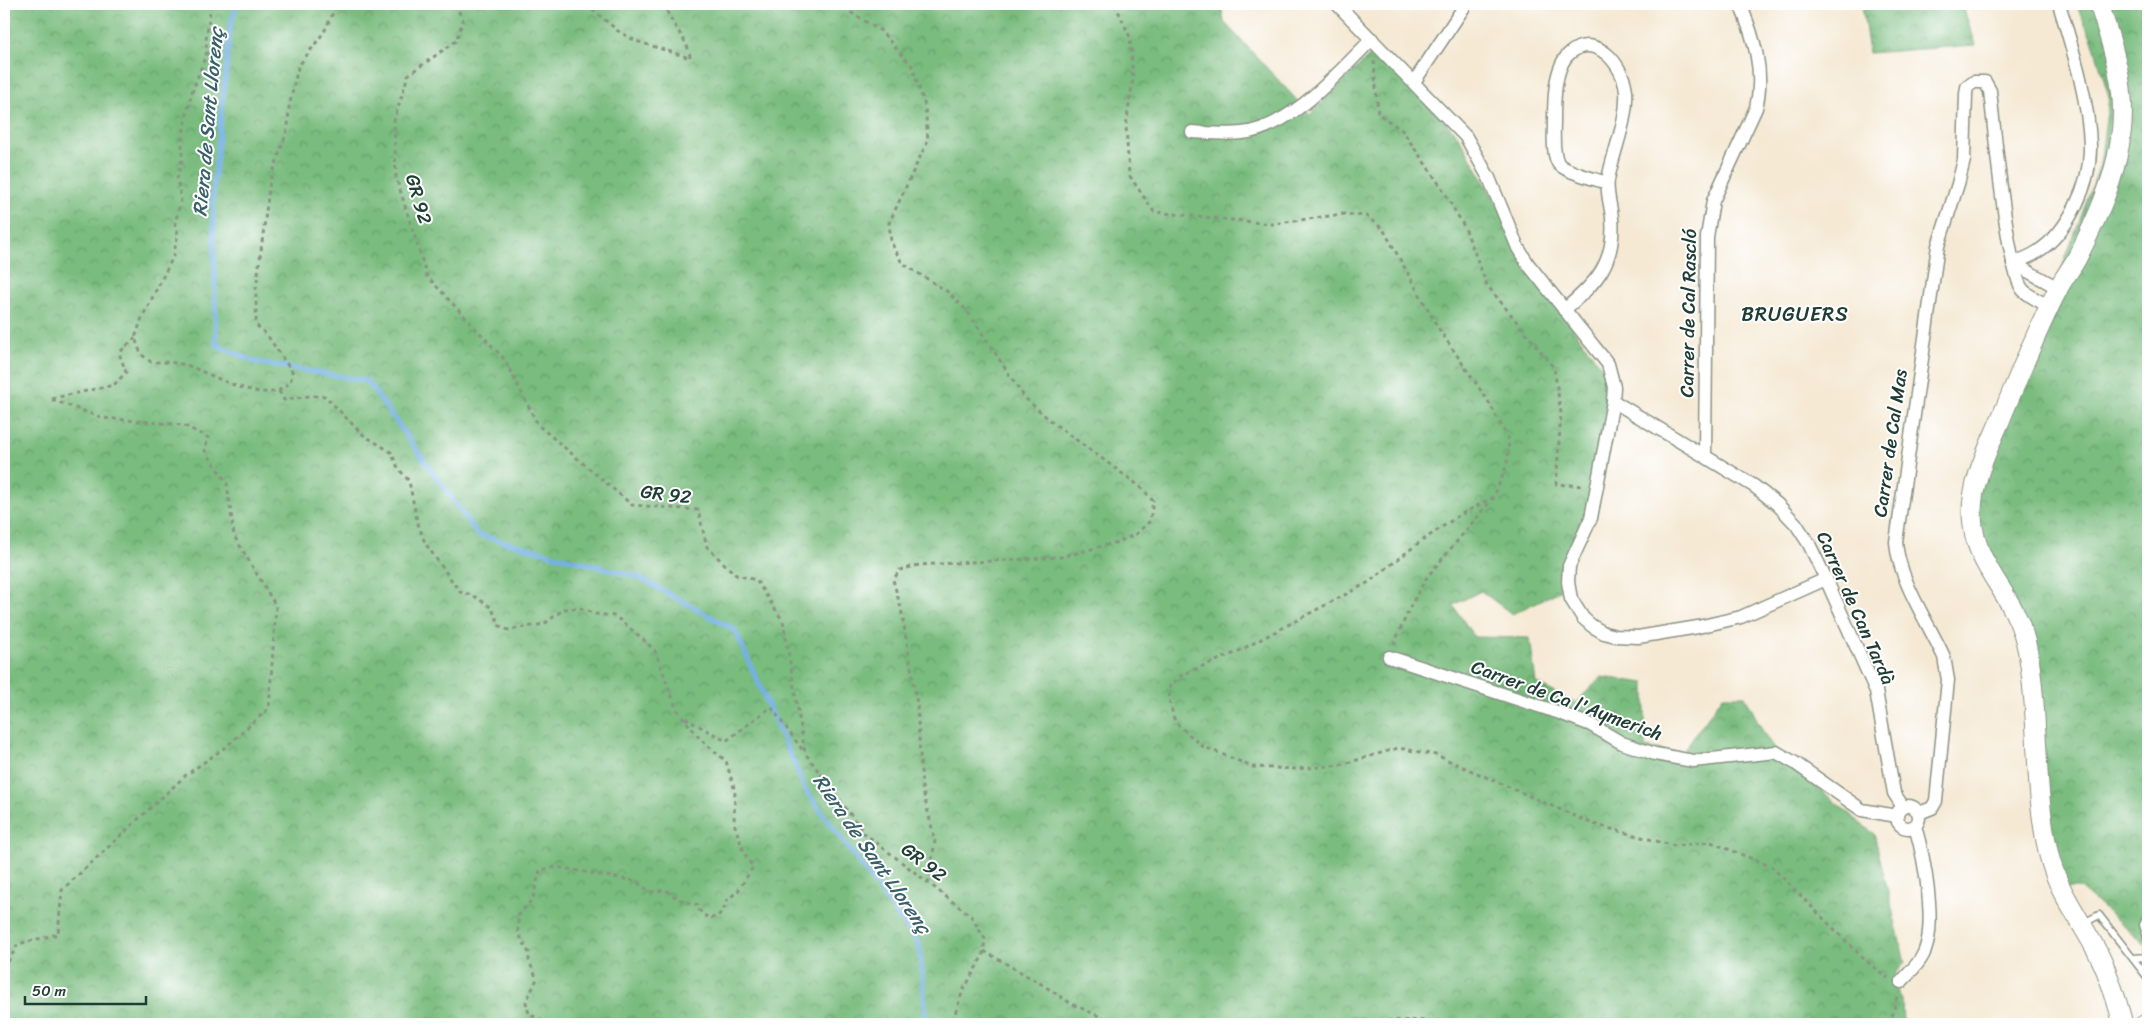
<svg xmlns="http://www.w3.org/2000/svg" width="2152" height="1028" font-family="Sriracha,sans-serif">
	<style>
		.forest { fill: url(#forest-crowns); stroke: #4c7c59 }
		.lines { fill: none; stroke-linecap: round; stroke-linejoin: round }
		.stream { stroke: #75b0e6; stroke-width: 5 }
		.building { fill: url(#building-back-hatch) }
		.service-casing { stroke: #8a9384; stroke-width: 9 }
		.minor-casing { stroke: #8a9384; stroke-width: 15 }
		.secondary-casing { stroke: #8a9384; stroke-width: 21 }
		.path { stroke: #8a9384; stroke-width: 3; stroke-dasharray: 4 4; stroke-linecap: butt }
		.service { stroke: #fff; stroke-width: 6 }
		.minor { stroke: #fff; stroke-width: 12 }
		.secondary { stroke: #fff; stroke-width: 19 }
		.labels { text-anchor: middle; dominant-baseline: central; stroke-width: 4; stroke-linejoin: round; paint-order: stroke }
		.street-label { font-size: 19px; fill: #1f3d34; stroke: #fff }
		.water-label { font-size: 20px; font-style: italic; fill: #396069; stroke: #fff }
		.neighbourhood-label { font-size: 20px; letter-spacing: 1px; fill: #1f3d34; stroke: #fff }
	</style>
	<defs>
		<pattern id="forest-crowns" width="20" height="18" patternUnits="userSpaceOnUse" patternTransform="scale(1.25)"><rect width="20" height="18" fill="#79bc7e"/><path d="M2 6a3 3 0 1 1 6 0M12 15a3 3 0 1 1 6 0" fill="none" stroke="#639a68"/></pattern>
		<pattern id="building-back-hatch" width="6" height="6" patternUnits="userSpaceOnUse" patternTransform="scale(1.25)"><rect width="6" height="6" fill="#ddad91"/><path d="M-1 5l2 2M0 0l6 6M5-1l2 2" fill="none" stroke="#b38e77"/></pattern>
	</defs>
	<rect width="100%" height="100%" fill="#fff"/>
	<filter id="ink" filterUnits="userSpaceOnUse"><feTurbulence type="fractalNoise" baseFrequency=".02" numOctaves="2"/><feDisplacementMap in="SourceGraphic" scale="10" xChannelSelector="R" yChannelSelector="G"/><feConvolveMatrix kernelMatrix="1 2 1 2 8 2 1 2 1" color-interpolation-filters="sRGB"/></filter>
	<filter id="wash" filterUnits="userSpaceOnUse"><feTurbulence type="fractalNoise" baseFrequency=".0096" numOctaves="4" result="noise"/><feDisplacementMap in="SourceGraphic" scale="20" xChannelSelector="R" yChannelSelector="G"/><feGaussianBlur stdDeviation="1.12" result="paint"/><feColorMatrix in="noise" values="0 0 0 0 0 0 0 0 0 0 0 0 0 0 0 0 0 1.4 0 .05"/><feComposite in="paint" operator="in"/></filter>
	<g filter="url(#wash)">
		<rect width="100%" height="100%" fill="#f5e9d4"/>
		<g class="forest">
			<polygon points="4,4 1221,4 1224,22 1310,114 1375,50 1457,134 1553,301 1605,372 1607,394 1597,487 1563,560 1560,591 1512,614 1481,591 1453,605 1474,637 1530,638 1536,683 1575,703 1602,677 1645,683 1645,747 1681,754 1723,696 1745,696 1766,737 1781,758 1874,834 1905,962 1891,980 1902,999 1903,1024 4,1024"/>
			<polygon points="1862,4 1962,4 1976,45 1869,53"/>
			<polygon points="2076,4 2148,4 2148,947 2080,888 2053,888 2028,677 2013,617 1995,590 1967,486 2062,268 2100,165 2109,97 2092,39"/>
		</g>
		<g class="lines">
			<polyline class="stream" points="237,4 231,23 213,193 216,345 255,362 367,381 478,535 638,577 735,630 806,791 919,944 927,1024"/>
		</g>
		<g id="blocks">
			<polygon class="building" points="2147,1011 2148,1024 2135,1024 2134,1020"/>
		</g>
	</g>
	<g filter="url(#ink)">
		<use href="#blocks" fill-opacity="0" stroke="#8a9384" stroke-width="1"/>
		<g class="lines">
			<g class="service-casing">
				<g id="service">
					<polyline points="2148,914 2143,925 2148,940"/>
					<polyline points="2084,923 2099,915 2148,978"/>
					<polyline points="2133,958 2147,957 2148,947"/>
				</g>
			</g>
			<g class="minor-casing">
				<g id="minor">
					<polyline points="1337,4 1466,137 1489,178 1518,248 1528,264 1608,364 1614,387 1613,401 1591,518 1569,566 1568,582 1571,599 1583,618 1592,626 1604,633 1616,636 1638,637 1698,627 1741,617 1826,579"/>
					<polyline points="1414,82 1466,4"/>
					<path d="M1192,132C1208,133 1226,135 1242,133C1291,128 1339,72 1372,39"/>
					<path d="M2013,263C2021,260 2030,257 2037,252C2069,232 2091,183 2090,146C2089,100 2072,47 2059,4"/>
					<polyline points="2013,263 2058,288"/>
					<path d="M1564,310C1596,283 1616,263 1612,218C1611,206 1606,192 1608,180C1613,151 1628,121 1626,91C1624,66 1596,31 1570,53C1554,66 1554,102 1554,121C1554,134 1552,152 1558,163C1564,172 1596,179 1607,183"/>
					<polyline points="1613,401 1754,486 1777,504 1796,524 1809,544 1826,579 1876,691 1894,793 1903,807"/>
					<path d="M1705,456L1707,237L1713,201L1756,108C1765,72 1754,37 1740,4"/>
					<polyline points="1389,657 1557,712 1591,725 1622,743 1655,754 1693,761 1776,752 1795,763 1862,810 1897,816"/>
					<circle cx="1908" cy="817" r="11"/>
					<path d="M1919,813L1932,808L1936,801L1948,680L1944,657C1928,622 1899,581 1896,542L1938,246L1958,184L1964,160L1966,94L1967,87L1974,82H1985L1990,91C1994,124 2007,272 2023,290C2030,297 2041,302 2049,306"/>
					<path d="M1901,982C1908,974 1918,965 1923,955C1938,926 1924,857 1915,826"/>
				</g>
			</g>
			<g class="secondary-casing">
				<path id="secondary" d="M2099,4C2108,32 2117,59 2121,88C2129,146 2105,203 2079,254C2073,267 2063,278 2057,291C2037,330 2021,371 2004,411C1991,444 1971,479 1972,515C1974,566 2009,588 2023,633C2030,655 2032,680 2034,703C2038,753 2037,806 2049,855C2058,893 2083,923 2100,957C2110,978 2117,1001 2123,1024"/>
			</g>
			<g class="path">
				<path d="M211,4L206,40L207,52L191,95L182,138V160L177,178L181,199L175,224L178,234L173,257L142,318L135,338L141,354L151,362C164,362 174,362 186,365C211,373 282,417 293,373L267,335L256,325V289L270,181L288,128L289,107L298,67L324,32L337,4"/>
				<polyline points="455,4 463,20 456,41 408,75 394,121 396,177 427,276 505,360 538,425 632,505 698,510 707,547 736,575 756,580 783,621 805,753 864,833 971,916 985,939 983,955 962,993 954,1017 954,1024"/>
				<path d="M586,4L618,31L636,41L690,58C690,41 669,24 665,4"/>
				<polyline points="837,4 881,31 912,66 925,106 928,140 889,223 891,242 902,263 948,292 968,312 1025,398 1052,422 1142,488 1153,501 1150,521 1136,534 1118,542 1061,557 919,565 900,570 893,580 901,608 917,704 922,787 935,841 928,883"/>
				<polyline points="1115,4 1130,37 1133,78 1126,126 1129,175 1154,212 1272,224 1343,214 1366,216 1383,229 1439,329 1490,404 1509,440 1507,464 1494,497 1427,577 1411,605 1394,644"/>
				<polyline points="1374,61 1378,114 1402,130 1442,188 1465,228 1487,285 1554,368 1561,413 1556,484 1584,486"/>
				<polyline points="279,391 284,400 309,396 325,396 362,434 391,452 398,468 409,481 417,521 425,543 460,592 472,595 491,607 500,626 508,630 544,624 564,609 580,608 595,614 615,616 644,640 655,651 677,710 701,740 726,761 735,791 734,823 742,847 748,860 753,867 738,891 726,901 725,907 718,916 709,919 699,910 698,905 678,899 666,890 650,892 635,881 557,867 540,870 533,898 518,916 518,932 529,953 529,961 537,979 526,1002 529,1014 548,1024"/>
				<polyline points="1494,497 1458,516 1416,545 1369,582 1233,654 1183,674 1170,686 1169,700 1175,722 1202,746 1253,767 1296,769 1340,765 1398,748 1436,755 1593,824 1675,846 1711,842 1772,867 1864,959 1888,978"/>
				<polyline points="685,718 726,741 771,707 804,752"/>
				<polyline points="984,951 1043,985 1070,1003 1116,1024"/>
				<polyline points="4,969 18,944 58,934 62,890 186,775 227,746 269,708 276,606 234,536 227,483 204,449 209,438 183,425 103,418 50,399 114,385 126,372 119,353 135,338"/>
				<polyline points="1300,1024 1322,1020 1516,1021 1527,1024"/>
				<polyline points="1890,1024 1898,993"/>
			</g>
			<use href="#service" class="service"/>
			<use href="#minor" class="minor"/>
			<use href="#secondary" class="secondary"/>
		</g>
	</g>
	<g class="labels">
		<g class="street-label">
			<text transform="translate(419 199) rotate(74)">GR 92</text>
			<text transform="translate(1688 313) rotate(-89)">Carrer de Cal Rascló</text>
			<text transform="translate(1890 443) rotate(-82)">Carrer de Cal Mas</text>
			<text transform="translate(666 494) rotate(7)">GR 92</text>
			<text transform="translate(1856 608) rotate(66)">Carrer de Can Tardà</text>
			<text transform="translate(1567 700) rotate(20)">Carrer de Ca l'Aymerich</text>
			<text transform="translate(924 862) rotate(38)">GR 92</text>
		</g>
		<g class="water-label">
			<text transform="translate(208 122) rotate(-85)">Riera de Sant Llorenç</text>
			<text transform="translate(872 854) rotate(55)">Riera de Sant Llorenç</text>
		</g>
		<g class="neighbourhood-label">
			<text x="1795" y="314">BRUGUERS</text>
		</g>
	</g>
	<rect width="2152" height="1028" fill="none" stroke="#fff" stroke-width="20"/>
	<path d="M25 996v8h121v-8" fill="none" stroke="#1f3d34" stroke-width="2.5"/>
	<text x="32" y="996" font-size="15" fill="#1f3d34" stroke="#ffffff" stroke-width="4" paint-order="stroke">50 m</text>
</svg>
